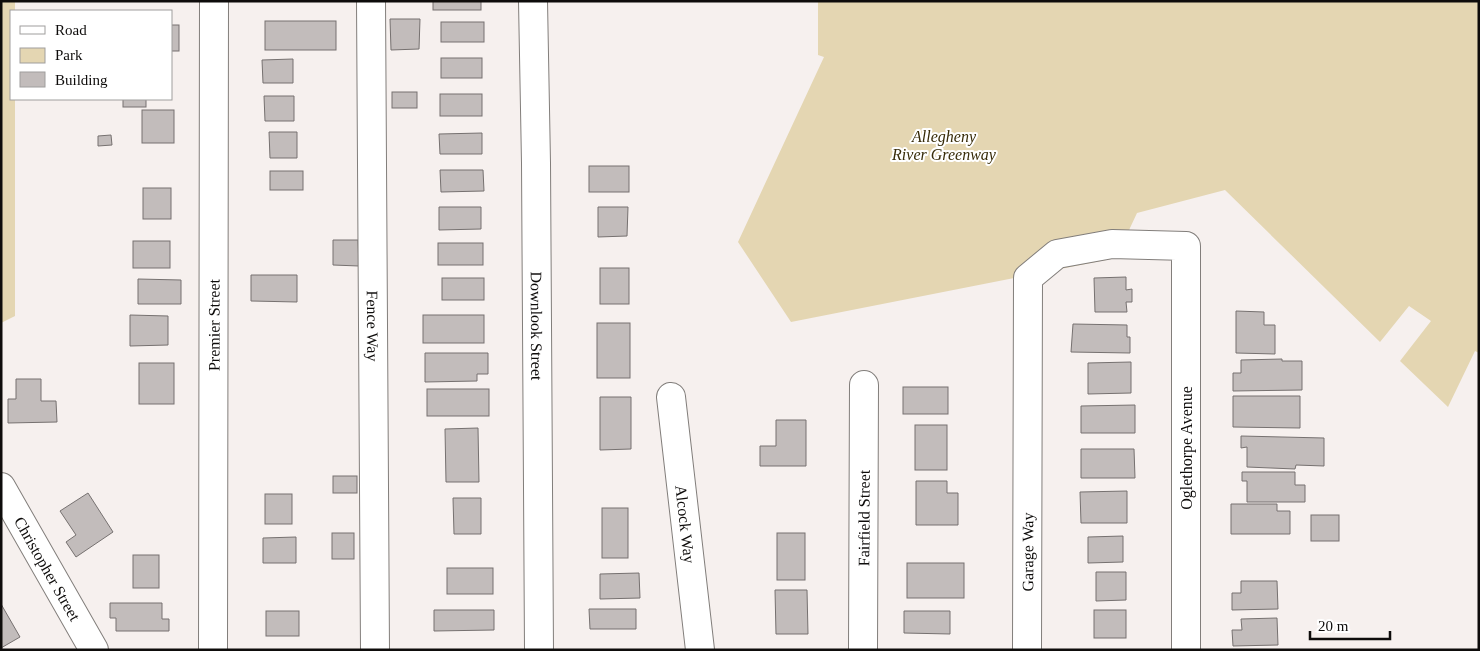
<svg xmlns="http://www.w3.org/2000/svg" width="1480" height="651" font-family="'Times New Roman',serif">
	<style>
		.green { fill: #e4d6b2 }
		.building { fill: #c2bcbb; stroke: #767170 }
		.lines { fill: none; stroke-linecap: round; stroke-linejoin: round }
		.minor-casing { stroke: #827e7b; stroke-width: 30 }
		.minor { stroke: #fff; stroke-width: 28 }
		.labels { text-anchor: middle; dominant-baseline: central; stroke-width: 4; stroke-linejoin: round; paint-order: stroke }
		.park-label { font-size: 16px; font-style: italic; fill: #372b08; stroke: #fff }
		.street-label { font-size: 16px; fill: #0e0c0b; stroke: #fff }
	</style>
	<rect width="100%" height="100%" fill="#f6f0ee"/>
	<g class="green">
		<polygon points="1,1 15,1 15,11 11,11 11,99 15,99 15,316 1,323"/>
		<polygon points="818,1 1479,1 1479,353 1475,351 1448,407 1400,361 1431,321 1409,306 1380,342 1225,190 1137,213 1116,258 791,322 738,242 824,57 818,55"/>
	</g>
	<g class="building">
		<rect x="433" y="1" width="48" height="9"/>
		<polygon points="390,19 420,19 419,49 391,50"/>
		<rect x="265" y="21" width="71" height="29"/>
		<rect x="441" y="22" width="43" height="20"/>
		<rect x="171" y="25" width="8" height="26"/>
		<rect x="441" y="58" width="41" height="20"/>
		<polygon points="293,59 293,83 263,83 262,60"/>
		<rect x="392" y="92" width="25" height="16"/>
		<rect x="440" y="94" width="42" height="22"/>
		<polygon points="264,96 294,96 294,121 265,121"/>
		<rect x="123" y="99" width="23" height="8"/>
		<rect x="142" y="110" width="32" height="33"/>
		<polygon points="269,132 297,132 297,158 270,158"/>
		<polygon points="482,133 482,154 440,154 439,134"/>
		<polygon points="111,135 112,145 98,146 98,136"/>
		<rect x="589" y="166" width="40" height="26"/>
		<polygon points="440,170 483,170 484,191 441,192"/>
		<rect x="270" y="171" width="33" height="19"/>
		<rect x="143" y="188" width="28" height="31"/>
		<polygon points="439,207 481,207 481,229 439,230"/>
		<polygon points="598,207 628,207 627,236 598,237"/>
		<polygon points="333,240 358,240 359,266 333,265"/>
		<rect x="133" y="241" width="37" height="27"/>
		<rect x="438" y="243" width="45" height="22"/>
		<rect x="600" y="268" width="29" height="36"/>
		<polygon points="251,275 297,275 297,302 251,301"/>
		<polygon points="1126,277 1126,290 1132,289 1132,302 1126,302 1127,312 1095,312 1094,278"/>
		<rect x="442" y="278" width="42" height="22"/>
		<polygon points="138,279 181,280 181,304 138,304"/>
		<polygon points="1236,311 1264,312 1264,325 1275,325 1275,354 1236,353"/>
		<polygon points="130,315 168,316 168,345 130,346"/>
		<rect x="423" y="315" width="61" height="28"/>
		<rect x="597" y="323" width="33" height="55"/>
		<polygon points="1073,324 1127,325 1127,337 1130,337 1130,353 1071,352"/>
		<polygon points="425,353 488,353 488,374 477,374 477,381 425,382"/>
		<polygon points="1282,359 1282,361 1302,361 1302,390 1233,391 1233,373 1241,373 1241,360"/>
		<polygon points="1131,362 1131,393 1088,394 1088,363"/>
		<rect x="139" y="363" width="35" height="41"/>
		<polygon points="16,379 41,379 41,401 56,401 57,422 8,423 8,399 16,399"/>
		<rect x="903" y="387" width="45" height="27"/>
		<rect x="427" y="389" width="62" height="27"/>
		<polygon points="1233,396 1300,396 1300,428 1233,427"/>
		<polygon points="600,397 631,397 631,449 600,450"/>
		<polygon points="1135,405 1135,433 1081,433 1081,406"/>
		<polygon points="776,420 806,420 806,466 760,466 760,446 776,446"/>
		<rect x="915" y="425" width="32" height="45"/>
		<polygon points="478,428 479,482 446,482 445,429"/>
		<polygon points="1241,436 1324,438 1324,466 1296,465 1295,469 1247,467 1247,447 1241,448"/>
		<polygon points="1081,449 1134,449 1135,478 1081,478"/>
		<polygon points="1242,472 1295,472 1295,485 1305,485 1305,502 1247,502 1247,481 1242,481"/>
		<rect x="333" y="476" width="24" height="17"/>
		<polygon points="916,481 947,481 947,493 958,493 958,525 916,525"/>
		<polygon points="1127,491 1127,523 1081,523 1080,492"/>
		<polygon points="88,493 113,532 76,557 66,542 76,535 60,511"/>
		<rect x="265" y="494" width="27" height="30"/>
		<polygon points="453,498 481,498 481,534 454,534"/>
		<polygon points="1231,504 1277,504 1277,511 1290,511 1290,534 1231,534"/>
		<rect x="602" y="508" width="26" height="50"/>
		<rect x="1311" y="515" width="28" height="26"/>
		<rect x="332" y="533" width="22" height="26"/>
		<rect x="777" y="533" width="28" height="47"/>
		<polygon points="1123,536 1123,562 1088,563 1088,537"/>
		<polygon points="296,537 296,563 263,563 263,538"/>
		<rect x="133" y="555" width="26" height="33"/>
		<rect x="907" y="563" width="57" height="35"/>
		<rect x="447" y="568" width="46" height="26"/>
		<polygon points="1096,572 1126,572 1126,600 1096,601"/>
		<polygon points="639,573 640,598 600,599 600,574"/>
		<polygon points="1241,581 1277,581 1278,609 1232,610 1232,593 1241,593"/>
		<polygon points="775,590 807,590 808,634 776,634"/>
		<polygon points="110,603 162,603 162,619 169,619 169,631 116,631 116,618 110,618"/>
		<polygon points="1,604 20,637 1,648"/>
		<polygon points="589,609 636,609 636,629 590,629"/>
		<polygon points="434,610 494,610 494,630 434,631"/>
		<rect x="1094" y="610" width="32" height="28"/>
		<rect x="266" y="611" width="33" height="25"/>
		<polygon points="904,611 950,611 950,634 904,633"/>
		<polygon points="1277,618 1278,645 1233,646 1232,630 1242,630 1241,619"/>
	</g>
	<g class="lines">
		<g class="minor-casing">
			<g id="minor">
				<path id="s1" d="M371,1L375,650"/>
				<path id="s2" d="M533,1L536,163L539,650"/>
				<path id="s3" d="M671,397L700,650"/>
				<path id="s4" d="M1,487L94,650"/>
				<path id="s5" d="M213,650L214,1"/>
				<path id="s6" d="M863,650L864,385"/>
				<path id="s7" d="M1027,650L1028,278L1057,254L1112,244L1186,246V650"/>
			</g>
		</g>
		<use href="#minor" class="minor"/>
	</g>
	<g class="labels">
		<g class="park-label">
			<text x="944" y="136">Allegheny<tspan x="944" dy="18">River Greenway</tspan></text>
		</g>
		<g class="street-label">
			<text stroke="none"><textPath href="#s5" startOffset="325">Premier Street</textPath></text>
			<text stroke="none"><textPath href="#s1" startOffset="325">Fence Way</textPath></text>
			<text stroke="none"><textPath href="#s2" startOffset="325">Downlook Street</textPath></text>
			<text transform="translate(1186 448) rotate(-90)">Oglethorpe Avenue</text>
			<text stroke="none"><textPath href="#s6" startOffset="132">Fairfield Street</textPath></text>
			<text stroke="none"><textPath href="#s3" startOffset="128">Alcock Way</textPath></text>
			<text stroke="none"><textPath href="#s7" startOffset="98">Garage Way</textPath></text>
			<text stroke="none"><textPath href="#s4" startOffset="94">Christopher Street</textPath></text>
		</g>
	</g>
	<rect width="1480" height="651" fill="none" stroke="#0e0c0b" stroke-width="5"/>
	<rect x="10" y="10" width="162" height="90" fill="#ffffff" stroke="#9f9e9d"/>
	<rect x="20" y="26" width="25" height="8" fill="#ffffff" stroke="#9f9e9d"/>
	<text x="55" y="35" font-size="15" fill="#0e0c0b">Road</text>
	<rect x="20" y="48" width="25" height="15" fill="#e4d6b2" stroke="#9f9e9d"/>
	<text x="55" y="60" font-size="15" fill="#0e0c0b">Park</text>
	<rect x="20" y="72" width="25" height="15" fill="#c2bcbb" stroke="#9f9e9d"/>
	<text x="55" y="85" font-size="15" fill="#0e0c0b">Building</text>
	<path d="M1310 631v8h80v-8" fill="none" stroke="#0e0c0b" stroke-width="2.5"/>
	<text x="1318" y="631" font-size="15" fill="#0e0c0b" stroke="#ffffff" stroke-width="4" paint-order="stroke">20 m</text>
</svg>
